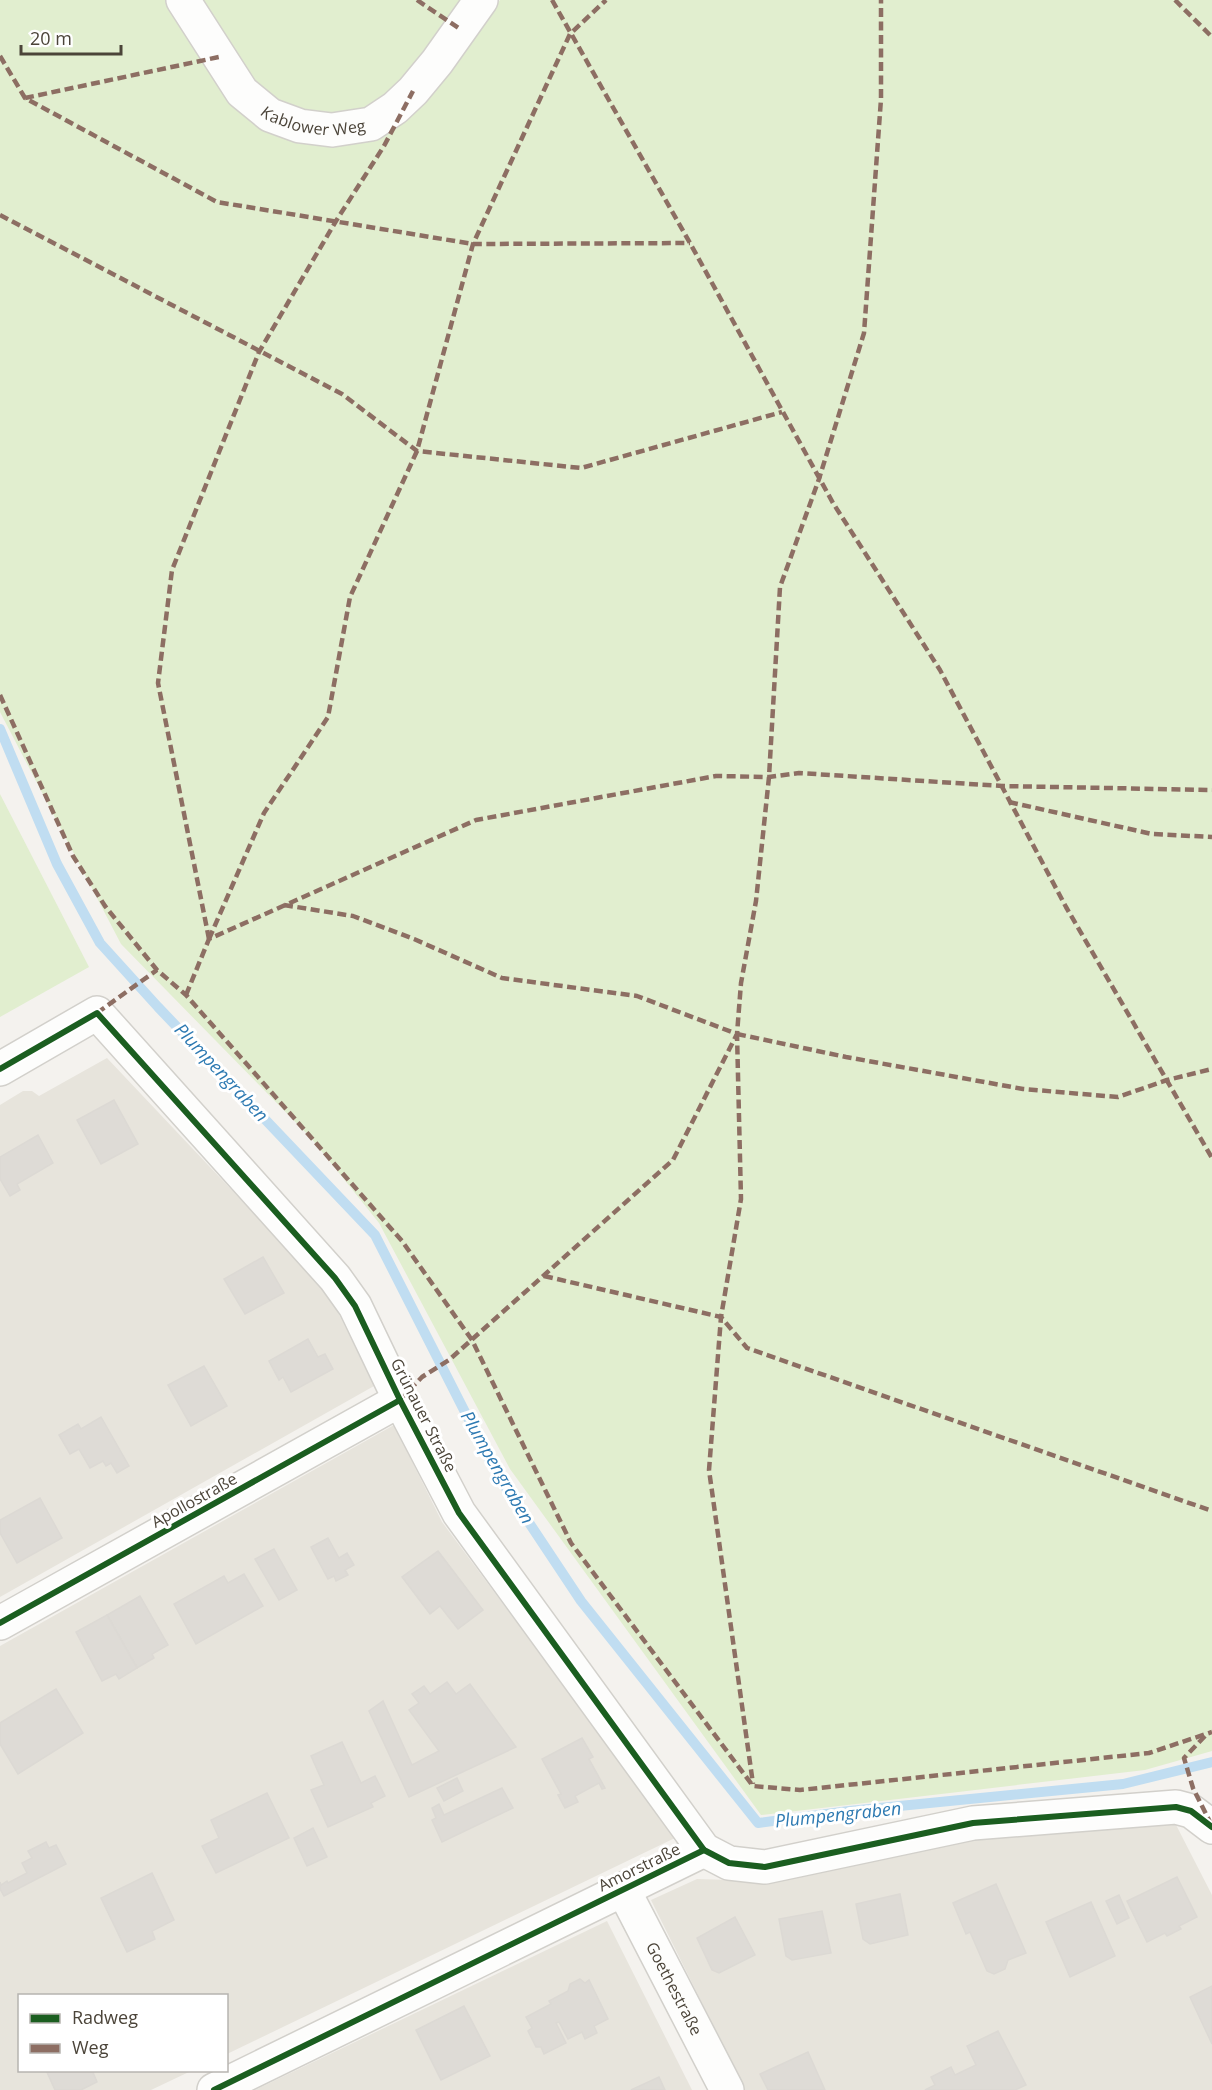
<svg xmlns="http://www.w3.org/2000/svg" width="1212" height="2090" font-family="'Open Sans',sans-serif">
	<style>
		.residential { fill: #e7e4dc }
		.green { fill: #e1eecf }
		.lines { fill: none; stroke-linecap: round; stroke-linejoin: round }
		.stream { stroke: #c0ddf1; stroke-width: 10 }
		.building { fill: #dedbd6; stroke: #dcd9d4; stroke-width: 1.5 }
		.minor-casing { stroke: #d2d0cb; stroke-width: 36 }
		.minor { stroke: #fdfdfc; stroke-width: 33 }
		.quiet { stroke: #8d6e63; stroke-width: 4.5; stroke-dasharray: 9 4.5; stroke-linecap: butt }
		.cycleway-casing { stroke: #fff; stroke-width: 10 }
		.cycleway { stroke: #1b5e20; stroke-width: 6 }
		.labels { text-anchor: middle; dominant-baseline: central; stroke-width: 6; stroke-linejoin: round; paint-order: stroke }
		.street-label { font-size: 16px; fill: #4b4439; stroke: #fff }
		.water-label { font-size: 18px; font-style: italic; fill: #2e7ab2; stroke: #fff }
	</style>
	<rect width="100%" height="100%" fill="#f4f2ee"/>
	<g class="residential">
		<polygon points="107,1058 328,1292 374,1386 0,1597 0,1105 23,1091 32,1091 39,1096"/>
		<polygon points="394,1425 442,1522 677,1837 227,2054 226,1996 20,1996 20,2070 191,2071 151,2090 0,2090 0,1646"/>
		<polygon points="1173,1819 1212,1895 1212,2090 745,2090 651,1900 697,1879 765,1881 987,1832"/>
		<polygon points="607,1921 692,2090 255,2090"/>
	</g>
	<g class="green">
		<polygon points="0,0 471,0 490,14 500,0 1212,0 1212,1751 1145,1770 761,1815 510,1469 379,1223 311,1138 121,944 0,712"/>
		<polygon points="0,794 89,967 0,1017"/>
	</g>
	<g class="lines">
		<polyline class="stream" points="0,729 57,864 100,943 158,1007 375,1235 496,1473 581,1601 758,1823 849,1811 1123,1784 1212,1762"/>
	</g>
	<g class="building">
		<polygon points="114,1100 138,1144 101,1164 77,1120"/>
		<polygon points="38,1135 53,1163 17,1184 20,1190 10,1196 0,1179 0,1157"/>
		<polygon points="263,1257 284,1293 245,1314 224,1279"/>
		<polygon points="308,1339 318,1357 325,1354 333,1369 291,1392 283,1377 279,1380 269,1361"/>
		<polygon points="204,1366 227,1406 191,1426 168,1385"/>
		<polygon points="101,1417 129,1466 117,1473 111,1463 106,1466 103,1461 90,1468 79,1449 70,1454 59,1435 78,1424 81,1429"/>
		<polygon points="40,1498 62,1538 17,1563 0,1533 0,1520"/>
		<polygon points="328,1538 339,1558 347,1553 354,1565 345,1570 348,1575 336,1581 334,1576 328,1579 311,1547"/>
		<polygon points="274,1549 297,1590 279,1600 255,1559"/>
		<polygon points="438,1551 483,1610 458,1629 440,1606 430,1614 402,1577"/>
		<polygon points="244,1574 263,1606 196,1644 174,1604 224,1576 228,1583"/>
		<polygon points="140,1596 168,1645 152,1654 154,1658 137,1668 107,1615"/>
		<polygon points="107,1615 137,1668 119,1679 116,1674 102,1681 76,1632"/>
		<polygon points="447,1682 456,1694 470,1684 516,1747 409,1797 369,1711 383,1701 412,1765 439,1751 409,1710 419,1703 412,1694 424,1686 430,1694"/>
		<polygon points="56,1689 83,1733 18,1774 0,1744 0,1723"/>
		<polygon points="582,1738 593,1757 589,1759 605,1788 602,1789 599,1783 575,1796 578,1802 565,1808 558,1795 561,1794 542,1759"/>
		<polygon points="342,1742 361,1783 375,1776 385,1796 371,1803 373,1807 328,1827 311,1790 324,1785 311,1756"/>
		<polygon points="457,1778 463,1791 444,1801 437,1788"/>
		<polygon points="502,1788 513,1808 442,1842 432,1820 436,1818 432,1808 439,1804 444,1815"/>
		<polygon points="267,1793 289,1838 216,1873 202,1846 219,1838 211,1820"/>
		<polygon points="313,1828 327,1857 307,1866 294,1838"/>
		<polygon points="46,1842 49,1848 56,1845 66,1864 4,1896 0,1889 0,1882 1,1885 7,1881 8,1883 27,1873 22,1863 32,1858 28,1851"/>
		<polygon points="152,1873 174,1920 152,1931 155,1939 127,1952 101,1898"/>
		<polygon points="1177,1877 1197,1917 1179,1926 1181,1929 1167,1936 1165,1933 1147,1942 1127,1901"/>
		<polygon points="996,1884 1026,1953 1008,1960 1005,1969 994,1974 987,1971 970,1932 966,1934 953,1903"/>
		<polygon points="900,1894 908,1935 870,1944 863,1939 856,1904"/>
		<polygon points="1119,1895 1129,1918 1117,1924 1106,1901"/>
		<polygon points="1091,1902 1115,1956 1070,1977 1046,1922"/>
		<polygon points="822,1911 831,1953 792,1960 786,1956 779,1919"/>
		<polygon points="735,1917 755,1955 719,1973 712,1970 697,1938"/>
		<polygon points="580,1979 585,1983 589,1980 608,2019 594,2026 597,2033 585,2039 582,2032 568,2039 559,2022 556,2023 566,2043 544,2054 541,2047 536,2047 528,2031 532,2028 526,2017 551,2004 549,2001 568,1991 570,1984"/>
		<polygon points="1212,1986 1212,2044 1190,1997"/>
		<polygon points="464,2006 490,2056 441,2080 416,2030"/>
		<polygon points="998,2031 1026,2085 1015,2090 925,2090 935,2085 931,2077 951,2067 955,2075 976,2065 967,2046"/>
		<polygon points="808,2052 825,2090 768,2090 760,2074"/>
		<polygon points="46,2070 92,2070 97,2082 81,2090 55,2090"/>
		<polygon points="659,2077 665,2090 631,2090"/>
	</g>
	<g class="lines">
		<g class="minor-casing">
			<g id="minor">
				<path id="s1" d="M183,0L242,92L270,115L300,126L332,130L371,124L395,108L413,91L437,62L481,0"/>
				<polyline points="0,1069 97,1013 335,1278 355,1306 400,1400 459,1513 704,1850 729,1863 765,1867 973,1823 1176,1807 1191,1811 1212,1827"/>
				<polyline points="0,1623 400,1400"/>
				<path id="s2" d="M623,1889L727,2090"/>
				<polyline points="214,2090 704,1850"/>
			</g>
		</g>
		<use href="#minor" class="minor"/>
		<g class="quiet">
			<polyline points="417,0 460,29"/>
			<polyline points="552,0 690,243 833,503 940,670 1066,907 1212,1158"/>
			<polyline points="1175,0 1212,37"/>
			<polyline points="0,56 25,98 217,202 473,244 690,243"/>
			<polyline points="25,98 219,57"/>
			<polyline points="0,215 342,394 417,451 581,468 782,412"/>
			<polyline points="0,695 73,856 105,906 157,970 186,995 402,1241 472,1340 571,1543 753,1786 800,1790 1149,1753 1212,1732"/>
			<polyline points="1009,802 1152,834 1212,837"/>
			<polyline points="284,905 353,916 414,939 502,978 637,996 737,1034 741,1199 721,1317 709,1470 753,1784"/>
			<polyline points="209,939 264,813 328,717 350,597 417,451 473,244 570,34 606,0"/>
			<polyline points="209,939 158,683 172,570 259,352 336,221 384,146 413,91"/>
			<polyline points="186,995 209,939 476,820 716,776 769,777 799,773 1002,786 1212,790"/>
			<polyline points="97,1013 157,970"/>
			<polyline points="737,1034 846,1057 1023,1089 1118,1097 1167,1080 1212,1069"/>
			<polyline points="544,1276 721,1317 747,1348 1212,1511"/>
			<polyline points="400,1400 422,1377 449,1360 673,1160 737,1034 741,983 756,901 769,777 780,587 819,479 864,333 881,99 881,0"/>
			<polyline points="1205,1736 1184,1758 1193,1788 1210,1822"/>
		</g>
		<g class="cycleway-casing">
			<g id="cycleway">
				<polyline points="0,1069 97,1013 335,1278 355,1306 400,1400 459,1513 704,1850 729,1863 765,1867 973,1823 1176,1807 1191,1811 1212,1827"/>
				<polyline points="0,1623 400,1400"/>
				<polyline points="214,2090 704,1850"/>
			</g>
		</g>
		<use href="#cycleway" class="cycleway"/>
	</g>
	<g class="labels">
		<g class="street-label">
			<text stroke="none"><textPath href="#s1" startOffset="190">Kablower Weg</textPath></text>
			<text transform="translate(424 1415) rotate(63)">Grünauer Straße</text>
			<text transform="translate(194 1500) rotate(-29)">Apollostraße</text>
			<text transform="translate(639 1867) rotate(-26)">Amorstraße</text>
			<text stroke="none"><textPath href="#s2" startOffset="112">Goethestraße</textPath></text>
		</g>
		<g class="water-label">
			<text transform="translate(222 1072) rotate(47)">Plumpengraben</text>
			<text transform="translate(498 1467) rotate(60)">Plumpengraben</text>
			<text transform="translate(838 1814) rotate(-6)">Plumpengraben</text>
		</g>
	</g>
	<rect x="18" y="1994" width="210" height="78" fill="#ffffff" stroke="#b7b4b0" stroke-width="1.5"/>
	<rect x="30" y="2014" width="30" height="9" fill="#1b5e20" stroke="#b7b4b0" stroke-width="1.5"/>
	<text x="72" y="2024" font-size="18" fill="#4b4439">Radweg</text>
	<rect x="30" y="2044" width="30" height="9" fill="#8d6e63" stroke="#b7b4b0" stroke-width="1.5"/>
	<text x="72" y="2054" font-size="18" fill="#4b4439">Weg</text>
	<path d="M21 45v9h100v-9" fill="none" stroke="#4b4439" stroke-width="3"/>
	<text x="30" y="45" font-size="18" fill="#4b4439" stroke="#ffffff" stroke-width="4.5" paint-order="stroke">20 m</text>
</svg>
